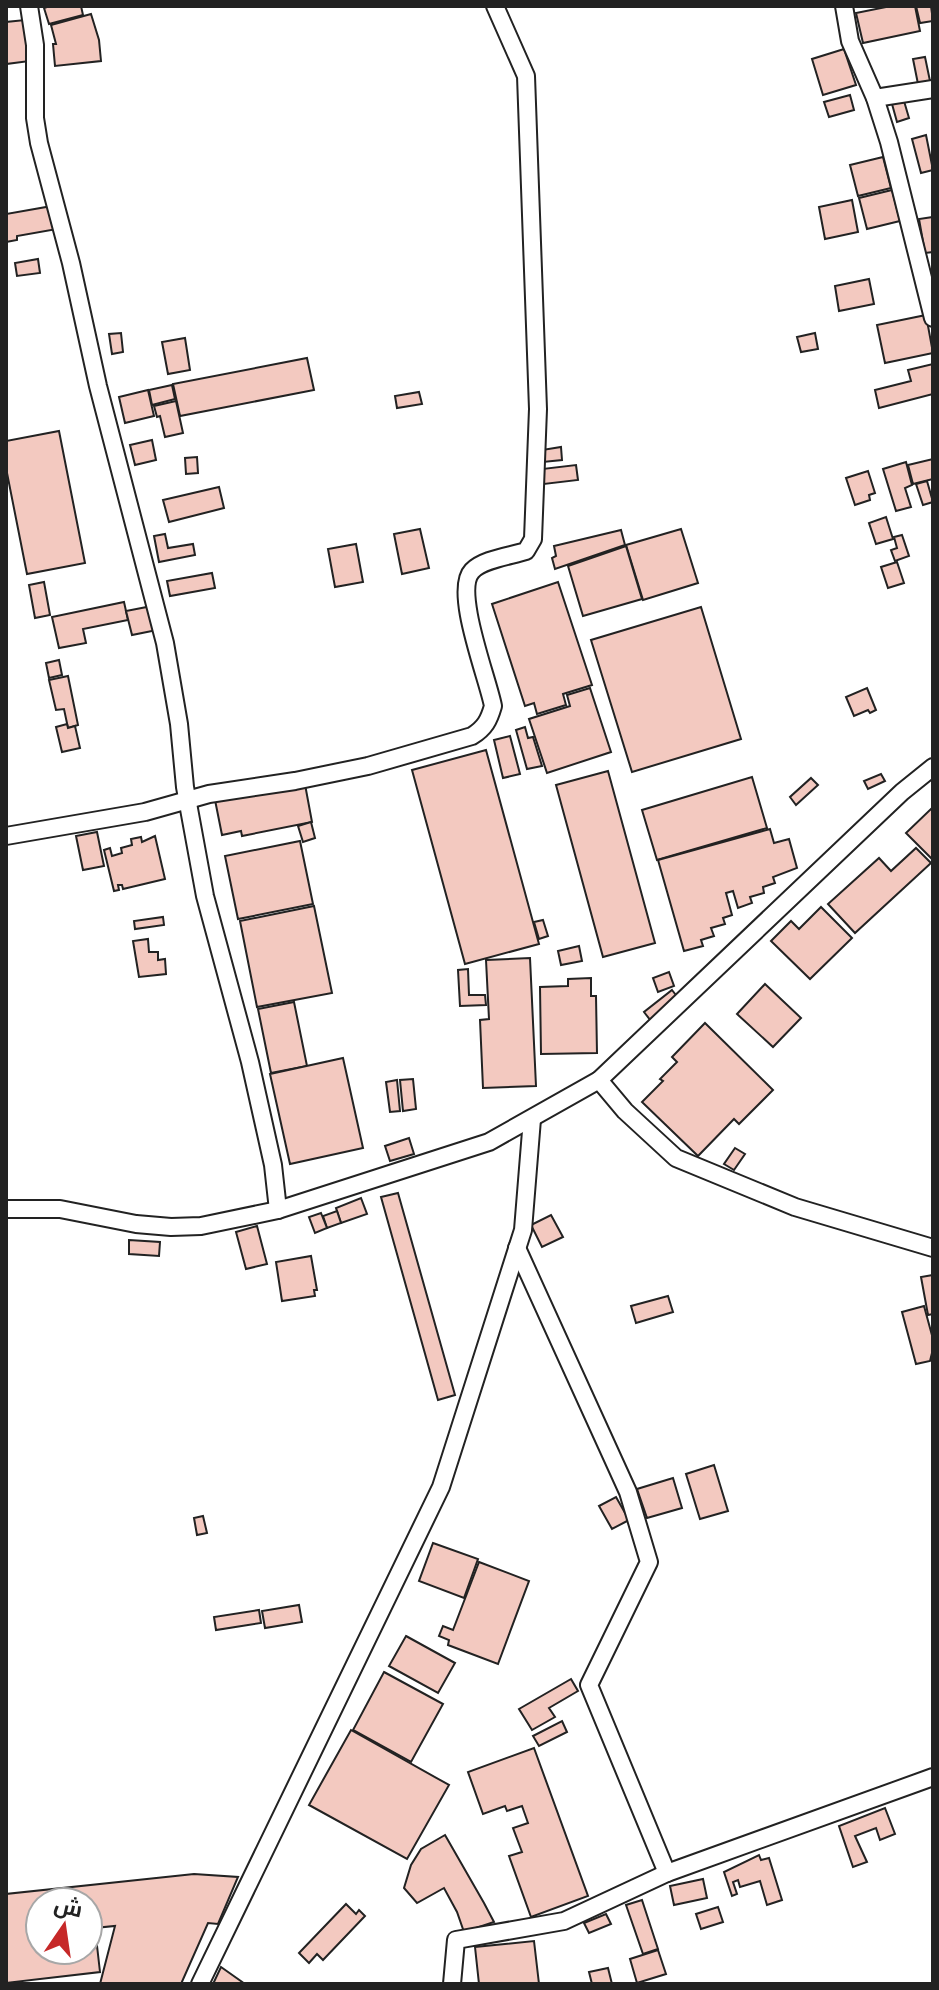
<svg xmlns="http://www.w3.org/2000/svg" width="939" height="1990" font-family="Lato,Cairo,sans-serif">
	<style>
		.building { fill: #f3c9c0; stroke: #222; stroke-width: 2; fill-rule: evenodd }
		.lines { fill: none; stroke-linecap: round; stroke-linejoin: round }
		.street-casing { stroke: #222; stroke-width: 20 }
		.street { stroke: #fff; stroke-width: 16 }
	</style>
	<rect width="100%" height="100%" fill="#fff"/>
	<g class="building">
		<polygon points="50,6 81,6 83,15 49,24 44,8"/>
		<polygon points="891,6 915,6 920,31 863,43 856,13"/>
		<polygon points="916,6 931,6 933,21 920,23"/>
		<polygon points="91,14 99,40 101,61 55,66 53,44 56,44 51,25"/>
		<polygon points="25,20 30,61 6,64 6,22"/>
		<polygon points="844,49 856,85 823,95 812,59"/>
		<polygon points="925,57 930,81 918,84 913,59"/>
		<polygon points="850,95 854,110 829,117 824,102"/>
		<polygon points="904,101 909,118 897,122 892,104"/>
		<polygon points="926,135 933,170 921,173 912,139"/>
		<polygon points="883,157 891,188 858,196 850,165"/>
		<polygon points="892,190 900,221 867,229 859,198"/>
		<polygon points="852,200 858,232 825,239 819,207"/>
		<polygon points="52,206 57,229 17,236 17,240 6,242 6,214"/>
		<polygon points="933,217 933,252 925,253 919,219"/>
		<polygon points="38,259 40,273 17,276 15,263"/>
		<polygon points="869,279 874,304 839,311 835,286"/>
		<polygon points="926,315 933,353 885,363 877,325"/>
		<polygon points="121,333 123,352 112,354 109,334"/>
		<polygon points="815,333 818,349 801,352 797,337"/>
		<polygon points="185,338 190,370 168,374 162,342"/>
		<polygon points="307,358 314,390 180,416 173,384"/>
		<polygon points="933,364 933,394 879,408 875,390 911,381 908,370"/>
		<polygon points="172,385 175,399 152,405 149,390"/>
		<polygon points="148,390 154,416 125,423 119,397"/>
		<polygon points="419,392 422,404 397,408 395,396"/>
		<polygon points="176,401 183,433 165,437 160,416 157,417 154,406"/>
		<polygon points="59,431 85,563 27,574 6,468 6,441"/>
		<polygon points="152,440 156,460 135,465 130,445"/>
		<polygon points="561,447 562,460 543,462 542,450"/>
		<polygon points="197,457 198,473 186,474 185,458"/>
		<polygon points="933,459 933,479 913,484 908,465"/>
		<polygon points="906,462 912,485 905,488 911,507 896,511 883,469"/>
		<polygon points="576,465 578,480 544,484 542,469"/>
		<polygon points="868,471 875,493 869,495 870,500 855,505 846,478"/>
		<polygon points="927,481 933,502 923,505 916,484"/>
		<polygon points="219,487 224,508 169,522 163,500"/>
		<polygon points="886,517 893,539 876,544 869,523"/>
		<polygon points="420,529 429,568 402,574 394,534"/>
		<polygon points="681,529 698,583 643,600 626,545"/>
		<polygon points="621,530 625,545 555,569 552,558 556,556 554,546"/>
		<polygon points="165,534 168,548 193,544 195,555 159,562 154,536"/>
		<polygon points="902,535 909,556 895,561 891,550 897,548 894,537"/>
		<polygon points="356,544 363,582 335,587 328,549"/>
		<polygon points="626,546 642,599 583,616 568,566"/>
		<polygon points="897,562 904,583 888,588 881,567"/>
		<polygon points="212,573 215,588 170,596 167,581"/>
		<polygon points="44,582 50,615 35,618 29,585"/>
		<polygon points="558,582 592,685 563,694 566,705 537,714 534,703 525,706 492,604"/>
		<polygon points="124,602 128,620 83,629 86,643 59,648 52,617"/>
		<polygon points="152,606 157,630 132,635 126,611"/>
		<polygon points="701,607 741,739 632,772 591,640"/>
		<polygon points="59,660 62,675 49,678 46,663"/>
		<polygon points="68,676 78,725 68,728 64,709 56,710 49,680"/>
		<polygon points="590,688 611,752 547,773 529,719 570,706 567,695"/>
		<polygon points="867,688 876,710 870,713 868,710 854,716 846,697"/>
		<polygon points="67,724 68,728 75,726 80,748 62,752 56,727"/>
		<polygon points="525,727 528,738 533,737 542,766 527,769 516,730"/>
		<polygon points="510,736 520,774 503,778 494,740"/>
		<polygon points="486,750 539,944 465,964 412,770"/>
		<polygon points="608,771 655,943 603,957 556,785"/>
		<polygon points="881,774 885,781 868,789 864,781"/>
		<polygon points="752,777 767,828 657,860 642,810"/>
		<polygon points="811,778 818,785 796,805 790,797"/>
		<polygon points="304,779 312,822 242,836 241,831 222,835 215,800"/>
		<polygon points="933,807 933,860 906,833"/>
		<polygon points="311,822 315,838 303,842 298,826"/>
		<polygon points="770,829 774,843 789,839 797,868 773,877 775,883 763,887 764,893 750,897 752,903 738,908 733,891 726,893 732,915 723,918 725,924 711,928 714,936 701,940 703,946 684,951 658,860"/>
		<polygon points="97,832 104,866 83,870 76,836"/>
		<polygon points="155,836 165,879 123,889 122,885 118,885 119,890 114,891 104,850 110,848 112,856 122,853 121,848 132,845 131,839 141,837 142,842"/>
		<polygon points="300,841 313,904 238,919 225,856"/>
		<polygon points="916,848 931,863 855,933 828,904 879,858 891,871"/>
		<polygon points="314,906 332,993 257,1007 240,921"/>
		<polygon points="821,907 852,938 810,979 771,941 791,921 799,929"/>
		<polygon points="163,917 164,925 135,929 134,921"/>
		<polygon points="543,920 548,936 539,939 534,922"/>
		<polygon points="148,939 149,952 158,952 158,960 165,959 166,974 139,977 133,941"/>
		<polygon points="579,946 582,961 561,965 558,951"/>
		<polygon points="530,958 536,1086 483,1088 480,1020 489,1019 486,960"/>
		<polygon points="468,969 469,995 485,995 486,1005 460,1006 458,970"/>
		<polygon points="669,972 674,986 658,992 653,978"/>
		<polygon points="591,978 591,996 596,996 597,1053 541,1054 540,987 568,986 568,979"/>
		<polygon points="765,984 801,1018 773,1047 737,1014"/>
		<polygon points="672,990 679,999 651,1021 644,1012"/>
		<polygon points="294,1002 307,1066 271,1073 258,1009"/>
		<polygon points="705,1023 773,1090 739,1124 734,1119 698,1156 642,1102 663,1081 660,1079 677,1062 672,1057"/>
		<polygon points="343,1058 363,1148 290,1164 270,1074"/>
		<polygon points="413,1079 416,1109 403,1111 400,1080"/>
		<polygon points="397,1080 400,1111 390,1112 386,1082"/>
		<polygon points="409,1138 414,1154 390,1161 385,1146"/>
		<polygon points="735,1148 745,1154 734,1170 724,1164"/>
		<polygon points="398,1193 455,1395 438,1400 381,1197"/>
		<polygon points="361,1198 367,1214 341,1223 336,1208"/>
		<polygon points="337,1211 341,1223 327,1228 323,1216"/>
		<polygon points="321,1213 327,1228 315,1233 309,1217"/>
		<polygon points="551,1215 563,1237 542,1247 531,1225"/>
		<polygon points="257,1226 267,1264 246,1269 236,1232"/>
		<polygon points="129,1240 160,1242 159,1256 129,1254"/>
		<polygon points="311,1256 317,1290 314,1290 315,1296 282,1301 276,1262"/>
		<polygon points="933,1275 933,1314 928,1315 921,1277"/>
		<polygon points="668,1296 673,1312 636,1323 631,1306"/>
		<polygon points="924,1306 933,1339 933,1349 930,1361 916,1364 902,1312"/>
		<polygon points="714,1465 728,1511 700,1519 686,1474"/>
		<polygon points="673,1478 682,1508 647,1518 637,1489"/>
		<polygon points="616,1497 629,1520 612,1529 599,1506"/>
		<polygon points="203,1516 207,1533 197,1535 194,1518"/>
		<polygon points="433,1543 478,1559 464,1598 419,1581"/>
		<polygon points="479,1562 529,1581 498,1664 448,1645 449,1640 439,1636 443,1626 453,1630"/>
		<polygon points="299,1605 302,1622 265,1628 262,1611"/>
		<polygon points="259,1610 261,1623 216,1630 214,1617"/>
		<polygon points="406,1636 455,1663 438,1693 389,1666"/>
		<polygon points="384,1672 443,1704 411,1762 353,1730"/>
		<polygon points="571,1679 578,1691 549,1708 555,1717 532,1730 519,1709"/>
		<polygon points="562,1721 567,1732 539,1746 533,1736"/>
		<polygon points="351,1730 449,1785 407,1859 309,1805"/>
		<polygon points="534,1748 588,1896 531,1917 509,1856 522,1852 513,1828 528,1823 522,1806 507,1811 505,1806 483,1814 468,1772"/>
		<polygon points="885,1808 895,1834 880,1840 876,1828 855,1836 867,1862 853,1867 839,1826"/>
		<polygon points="445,1835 484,1903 494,1922 464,1932 457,1912 444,1888 417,1903 404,1888 411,1865 421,1849"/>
		<polygon points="759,1855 761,1860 769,1858 782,1900 767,1905 760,1881 740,1887 738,1880 733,1882 737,1894 732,1896 724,1872"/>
		<path d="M194,1874L238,1877L218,1924L208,1923L181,1984H100L115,1926L95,1928L100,1972L6,1983V1894ZM40,1902H88V1950H40Z"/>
		<polygon points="703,1879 707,1898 674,1905 670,1886"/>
		<polygon points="642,1900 658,1949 643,1954 626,1905"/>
		<polygon points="346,1904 356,1914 359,1910 365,1916 323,1960 317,1954 309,1963 299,1953"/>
		<polygon points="718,1907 723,1922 701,1929 696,1914"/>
		<polygon points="606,1914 611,1924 589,1933 584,1923"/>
		<polygon points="534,1941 539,1984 479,1984 475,1947"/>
		<polygon points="658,1950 666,1974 637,1983 630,1959"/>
		<polygon points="221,1967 245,1984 213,1984"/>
		<polygon points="608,1968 612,1984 592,1984 589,1972"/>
	</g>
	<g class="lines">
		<g class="street-casing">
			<g id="street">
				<polyline points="29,6 35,45 35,118 39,143 71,263 98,386 165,643 179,724 185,787 205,896 250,1062 273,1165 278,1210"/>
				<polyline points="844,6 850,41 875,98 889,142 933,318"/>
				<polyline points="875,98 933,89"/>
				<path d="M6,836L145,812L209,794L295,781L368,766L472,736C485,728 489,720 493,706C488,679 453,591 472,571C483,559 511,556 526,551L533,539L538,409L526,76L495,6"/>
				<polyline points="599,1080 625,1111 676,1158 795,1207 933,1248"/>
				<polyline points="6,1209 60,1209 136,1224 171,1227 201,1226 278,1210 489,1142 599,1080 902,792 933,767"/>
				<polyline points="517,1248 628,1492 649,1562 589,1685 667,1873"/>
				<polyline points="200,1984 441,1487 523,1230 532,1119"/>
				<polyline points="452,1984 456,1940 564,1921 667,1873 933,1777"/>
			</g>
		</g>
		<use href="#street" class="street"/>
	</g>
	<rect width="939" height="1990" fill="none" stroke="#222222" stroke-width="16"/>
	<g transform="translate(64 1926) rotate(13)"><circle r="38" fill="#ffffff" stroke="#a7a7a7" stroke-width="2"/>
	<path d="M0-6L14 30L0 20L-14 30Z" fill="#c62828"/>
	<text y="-12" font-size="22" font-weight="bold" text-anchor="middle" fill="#222222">ش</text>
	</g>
</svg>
